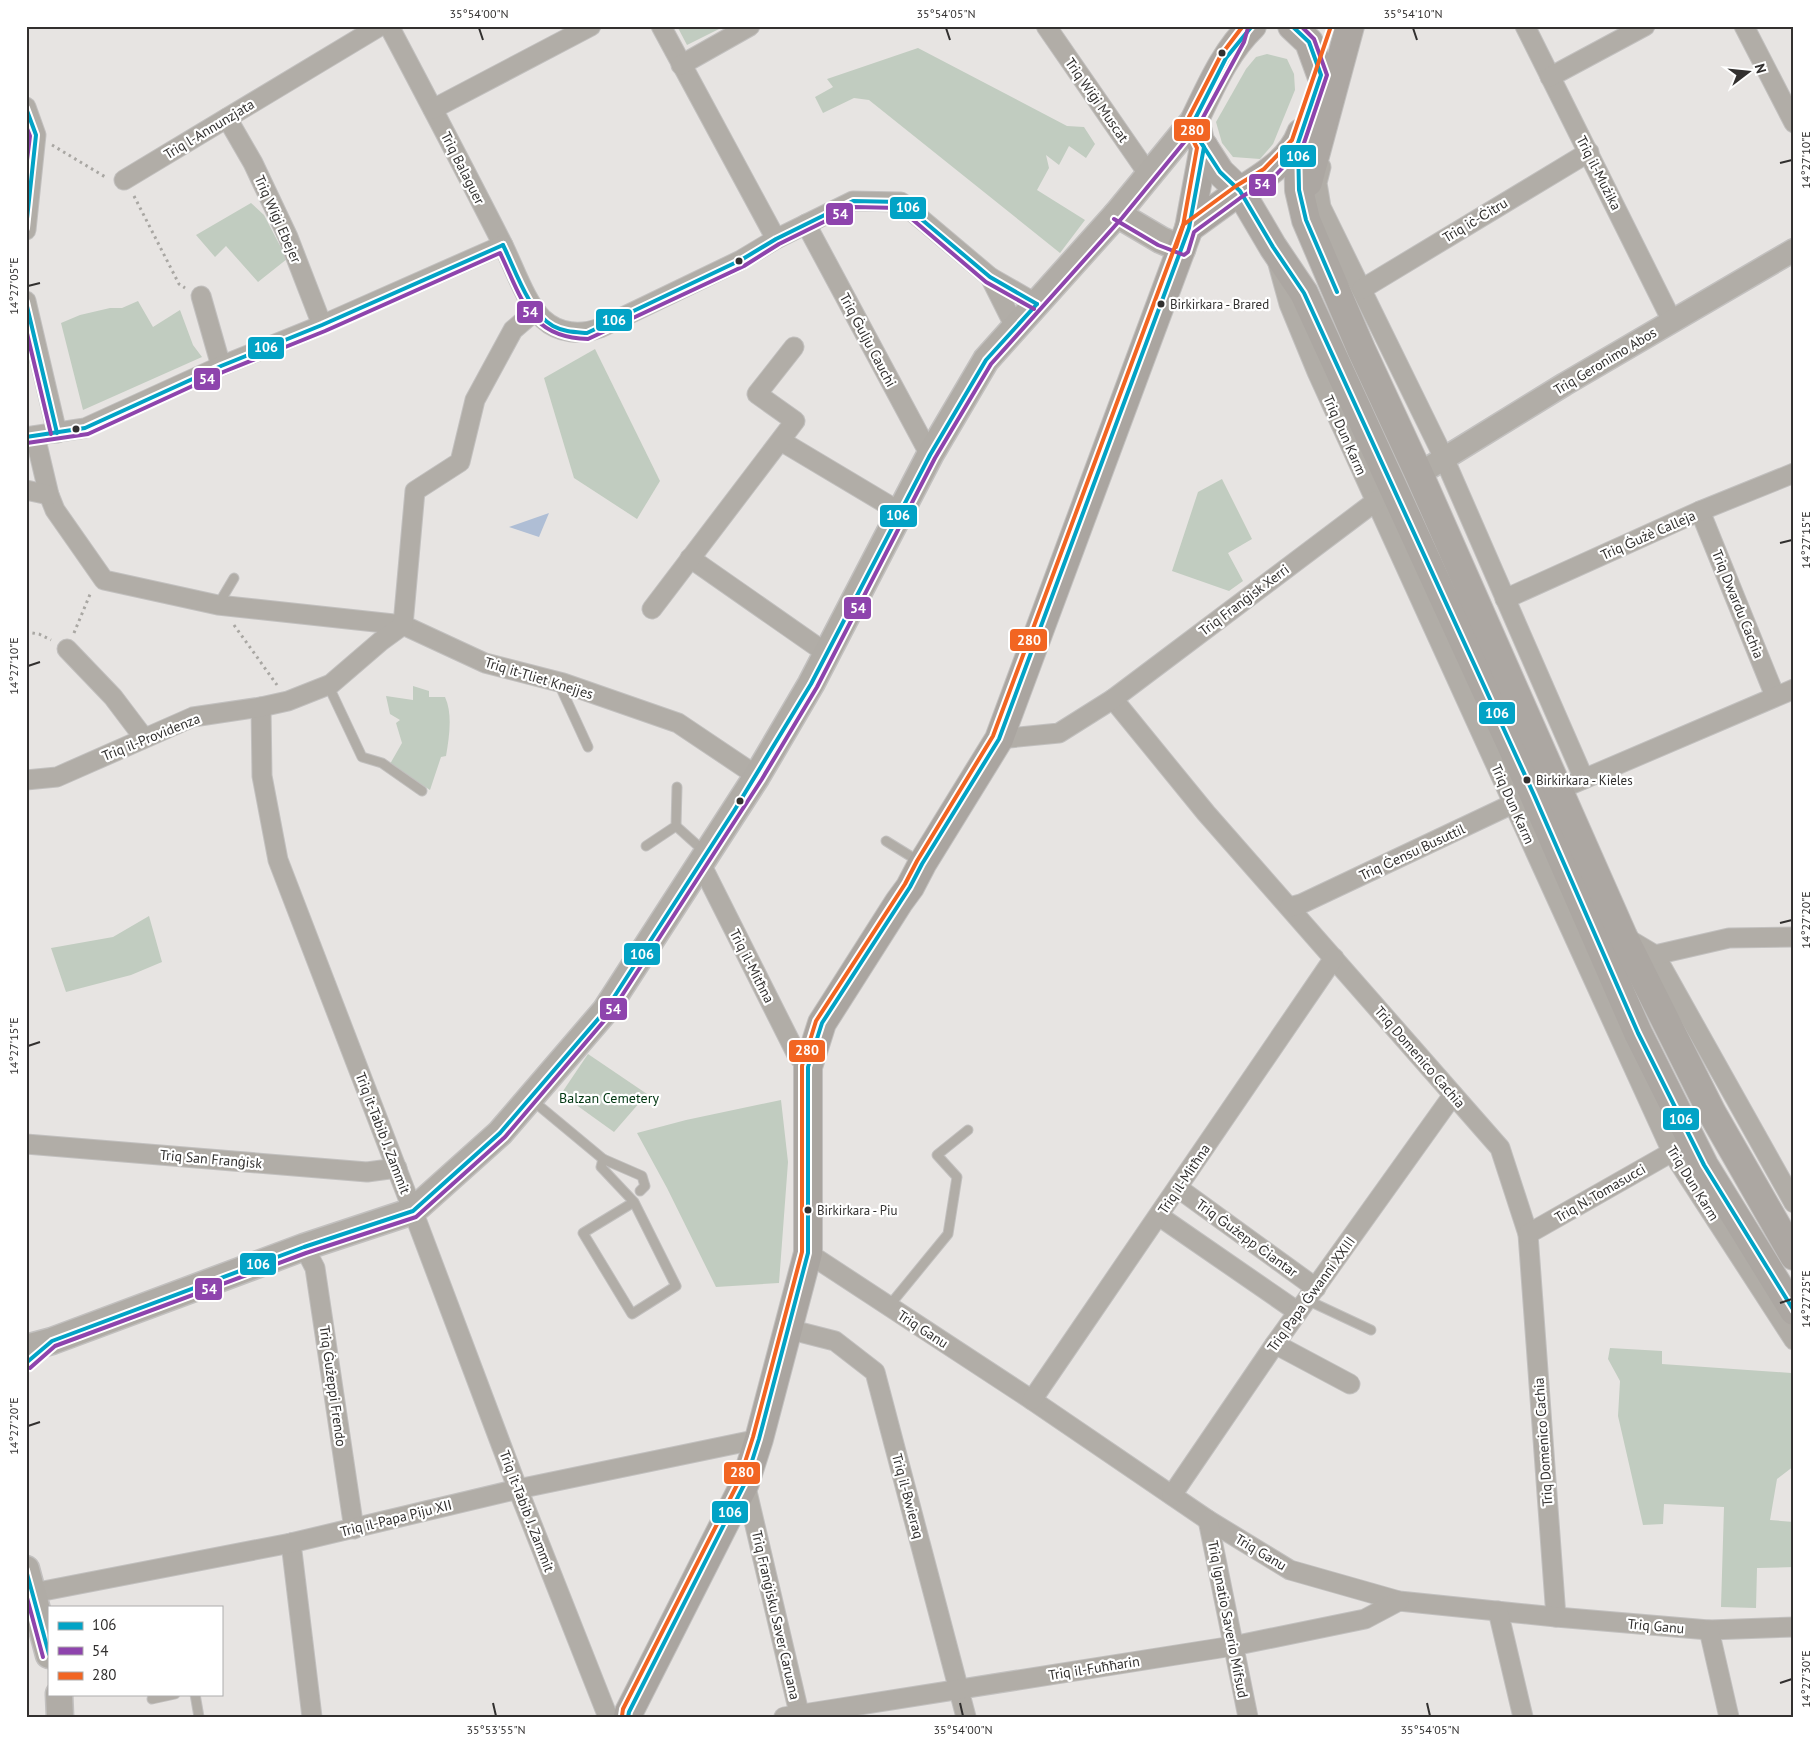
<svg xmlns="http://www.w3.org/2000/svg" width="1820" height="1743" font-family="'PT Sans',sans-serif">
	<style>
		.green { fill: #c1ccc0 }
		.water { fill: #afbed5 }
		.lines { fill: none; stroke-linecap: round; stroke-linejoin: round }
		.service-casing { stroke: #c2c0bf; stroke-width: 11 }
		.minor-casing { stroke: #c2c0bf; stroke-width: 21 }
		.tertiary-casing { stroke: #c2c0bf; stroke-width: 25 }
		.secondary-casing { stroke: #c2c0bf; stroke-width: 29 }
		.primary-casing { stroke: #c2c0bf; stroke-width: 30 }
		.trunk-casing { stroke: #c2c0bf; stroke-width: 30 }
		.path { stroke: #a9a7a3; stroke-width: 3; stroke-dasharray: 2.5 4; stroke-linecap: butt }
		.service { stroke: #b1ada7; stroke-width: 9 }
		.minor { stroke: #b1ada7; stroke-width: 19 }
		.tertiary { stroke: #b1ada7; stroke-width: 22 }
		.secondary { stroke: #b0aca6; stroke-width: 26 }
		.primary { stroke: #aaa5a0; stroke-width: 28 }
		.trunk { stroke: #aca7a2; stroke-width: 28 }
		.bus-1-casing { stroke: #fff; stroke-width: 8 }
		.bus-2-casing { stroke: #fff; stroke-width: 8 }
		.bus-3-casing { stroke: #fff; stroke-width: 8 }
		.bus-1 { stroke: #02a3c6; stroke-width: 4 }
		.bus-2 { stroke: #8e44ad; stroke-width: 4 }
		.bus-3 { stroke: #f26522; stroke-width: 4 }
		.ticks { fill: none; stroke: #32302f; stroke-width: 2 }
		.bus-dot { fill: #32302f; stroke: #fff; stroke-width: 2 }
		.labels { text-anchor: middle; dominant-baseline: central; stroke-width: 4.5; stroke-linejoin: round; paint-order: stroke }
		.bus-label { font-size: 13px; fill: #32302f; stroke: #fff; text-anchor: start }
		.street-label { font-size: 14px; fill: #32302f; stroke: #fff }
		.park-label { font-size: 14px; fill: #003711; stroke: #fff }
		.line-badge { stroke: #fff; stroke-width: 2 }
		.badge-label { font-size: 14px; text-anchor: middle; font-weight: bold; fill: #fff }
		.neatline { fill: none; stroke: #32302f; stroke-width: 2 }
		.ticks-label { font-size: 12px; text-anchor: middle; fill: #32302f }
	</style>
	<rect width="100%" height="100%" fill="#e7e4e2"/>
	<g class="green">
		<polygon points="677,26 722,26 723,27 687,45"/>
		<polygon points="918,48 1067,126 1084,127 1095,144 1086,158 1069,146 1059,165 1046,155 1049,168 1037,190 1085,220 1060,253 869,100 854,98 823,113 815,97 833,87 827,79"/>
		<polygon points="1267,54 1287,59 1294,74 1295,90 1273,144 1260,159 1233,157 1222,143 1216,122 1246,69 1256,57"/>
		<polygon points="251,203 264,215 287,259 258,282 226,246 215,257 196,235"/>
		<polygon points="138,301 153,327 180,310 193,345 202,357 83,410 61,323 80,315 110,308 122,308"/>
		<polygon points="595,349 660,481 637,519 574,478 544,378"/>
		<polygon points="1222,479 1252,539 1228,553 1243,581 1229,591 1172,571 1198,492"/>
		<path d="M413,686L429,691V697H445C453,714 449,738 446,756L441,757L430,790L390,764L402,743L396,723L400,720L390,714L386,696L413,700Z"/>
		<polygon points="149,916 162,962 131,975 66,992 51,948 113,937"/>
		<polygon points="588,1054 647,1094 614,1132 561,1094"/>
		<polygon points="781,1100 788,1162 779,1283 716,1287 667,1188 637,1133 686,1120"/>
		<polygon points="1610,1348 1662,1351 1662,1364 1791,1373 1794,1377 1794,1466 1777,1479 1770,1520 1794,1522 1794,1567 1757,1568 1756,1608 1721,1607 1724,1507 1664,1504 1663,1524 1643,1525 1618,1416 1620,1381 1608,1359"/>
	</g>
	<polygon class="water" points="549,513 539,537 509,527"/>
	<g class="lines">
		<g class="service-casing">
			<g id="service">
				<polyline points="218,605 234,578"/>
				<polyline points="559,684 588,747"/>
				<polyline points="328,685 362,757 382,763 422,791"/>
				<polyline points="676,826 706,853"/>
				<polyline points="886,841 920,862"/>
				<polyline points="646,846 676,826 677,787"/>
				<polyline points="532,1100 603,1159"/>
				<polyline points="634,1202 583,1233 632,1314 676,1286 634,1202 601,1167 603,1159 642,1176 645,1186 640,1191"/>
				<polyline points="1307,1300 1371,1330"/>
				<polyline points="889,1306 948,1234 957,1177 937,1155 968,1130"/>
				<polyline points="195,1694 199,1717"/>
				<polyline points="152,1699 175,1694"/>
			</g>
		</g>
		<g class="minor-casing">
			<g id="minor">
				<path d="M389,26C427,98 465,170 502,243C513,264 526,304 543,319C559,334 581,335 600,328L741,260L776,239L853,201L901,202L990,277L1037,304"/>
				<polyline points="661,26 776,239"/>
				<polyline points="1046,26 1149,175"/>
				<polyline points="1525,26 1672,321"/>
				<polyline points="1744,26 1794,123"/>
				<polyline points="681,65 750,26"/>
				<polyline points="1550,77 1645,26"/>
				<polyline points="26,107 36,135 26,230"/>
				<polyline points="433,109 591,26"/>
				<polyline points="227,118 253,163 288,237 322,325"/>
				<polyline points="1321,167 1317,183 1321,207 1444,458 1584,779"/>
				<polyline points="124,180 380,26"/>
				<polyline points="806,224 930,455"/>
				<polyline points="1278,264 1289,304 1317,372 1672,1152 1794,1340"/>
				<polyline points="990,277 1015,327"/>
				<polyline points="1362,289 1589,152"/>
				<polyline points="201,296 221,366"/>
				<polyline points="26,301 57,433"/>
				<polyline points="35,436 49,495 55,510 104,580 218,605 403,625 485,663 563,683 678,723 757,776"/>
				<polyline points="26,437 85,428 221,366 322,325 503,245"/>
				<polyline points="781,441 900,512"/>
				<polyline points="26,490 49,495"/>
				<polyline points="1700,511 1775,696"/>
				<polyline points="690,558 826,653"/>
				<polyline points="1505,599 1700,511 1794,473"/>
				<polyline points="652,609 795,421 757,394 794,347"/>
				<polyline points="67,649 113,697 144,738"/>
				<polyline points="1113,699 1206,813 1500,1148 1528,1234 1556,1617"/>
				<polyline points="261,707 262,776 278,860 413,1211 514,1479 608,1717"/>
				<polyline points="999,739 1059,733 1113,699 1376,501"/>
				<polyline points="26,780 57,777 193,717 261,707 288,701 331,684 381,641 403,625 415,491 460,462 475,400 513,330 535,311"/>
				<polyline points="1572,784 1794,689"/>
				<polyline points="700,862 797,1055 808,1067"/>
				<polyline points="1290,907 1301,904 1523,799"/>
				<polyline points="1623,936 1655,955 1794,1203"/>
				<polyline points="1655,955 1729,938 1794,937"/>
				<polyline points="26,1144 367,1172 397,1168"/>
				<polyline points="1178,1188 1316,1288"/>
				<polyline points="1159,1216 1298,1312"/>
				<polyline points="1528,1234 1672,1152"/>
				<polyline points="304,1247 315,1268 354,1529"/>
				<polyline points="808,1253 1032,1400 1208,1520 1290,1570 1399,1601 1556,1617 1709,1630 1794,1627"/>
				<polyline points="788,1329 835,1341 875,1372 966,1717"/>
				<polyline points="1275,1344 1350,1384"/>
				<polyline points="1032,1400 1334,958"/>
				<polyline points="745,1483 800,1717"/>
				<polyline points="1172,1495 1275,1344 1453,1095"/>
				<polyline points="1208,1520 1248,1717"/>
				<polyline points="291,1543 312,1717"/>
				<polyline points="33,1593 291,1543 518,1489 759,1439"/>
				<polyline points="1498,1611 1523,1717"/>
				<polyline points="1709,1630 1729,1717"/>
				<polyline points="784,1717 1233,1646 1365,1619 1399,1601"/>
			</g>
		</g>
		<g class="tertiary-casing">
			<polyline id="tertiary" points="1419,474 1565,384 1794,250"/>
		</g>
		<g class="secondary-casing">
			<g id="secondary">
				<polyline points="1117,214 1161,240 1182,249"/>
				<polyline points="26,1348 52,1341 304,1247 413,1211 500,1133 605,1011 757,776 811,684 930,455 986,360 1117,214 1195,119"/>
				<polyline points="26,1569 49,1655"/>
				<polyline points="59,1694 60,1717"/>
			</g>
		</g>
		<g class="primary-casing">
			<g id="primary">
				<polyline points="1189,228 1240,191"/>
				<polyline points="628,1717 629,1712 745,1483 759,1439 808,1253 808,1067 822,1023 899,902 910,887 922,864 999,739 1189,228 1204,147"/>
			</g>
		</g>
		<g class="trunk-casing">
			<g id="trunk">
				<path d="M1252,26C1225,52 1211,86 1195,119L1200,141L1220,172L1240,191L1273,247L1304,293L1534,795L1638,1033L1704,1165L1794,1311"/>
				<polyline points="1292,26 1309,42 1321,75"/>
				<polyline points="1298,143 1299,190 1306,220 1361,349 1419,474 1623,936 1712,1113 1794,1256"/>
				<polyline points="1308,182 1350,26"/>
				<path d="M1240,191C1264,176 1291,160 1301,133"/>
			</g>
		</g>
		<g class="path">
			<polyline points="52,145 107,178"/>
			<polyline points="134,196 179,284 185,288"/>
			<polyline points="234,625 277,685"/>
			<polyline points="26,632 39,634 51,640"/>
			<polyline points="74,633 91,592"/>
		</g>
		<use href="#service" class="service"/>
		<use href="#minor" class="minor"/>
		<use href="#tertiary" class="tertiary"/>
		<use href="#secondary" class="secondary"/>
		<use href="#primary" class="primary"/>
		<use href="#trunk" class="trunk"/>
		<g class="bus-1-casing">
			<g id="bus-1">
				<polyline points="1292,26 1309,42 1321,75 1298,143 1299,190 1306,220 1337,292"/>
				<polyline points="26,108 36,135 26,228"/>
				<polyline points="1195,120 1200,141 1220,172 1240,191 1273,247 1304,293 1534,795 1638,1033 1704,1165 1794,1311"/>
				<path d="M503,245C515,269 529,313 553,326C564,332 575,332 587,333L741,260L776,239L853,201L901,202L990,277L1037,304"/>
				<polyline points="26,302 57,433"/>
				<polyline points="26,437 85,428 221,366 322,325 503,245"/>
				<polyline points="26,1363 52,1341 304,1247 413,1211 500,1133 605,1011 734,811 811,684 930,455 986,360 1037,304"/>
				<polyline points="26,1570 49,1654"/>
				<polyline points="628,1717 629,1712 745,1483 759,1439 808,1253 808,1067 822,1023 910,887 922,864 999,739 1189,228 1204,147 1200,141 1195,119 1226,58 1252,26"/>
			</g>
		</g>
		<g class="bus-2-casing">
			<g id="bus-2">
				<polyline points="26,126 30,136 26,168"/>
				<polyline points="1114,219 1158,245 1184,255 1188,252 1194,232 1243,196 1272,179 1303,146 1327,75 1314,39 1301,26"/>
				<polyline points="26,329 51,434"/>
				<path d="M27,443L88,434L223,372L325,331L500,253C522,298 529,338 588,339L744,266L779,244L854,207L899,208L986,282L1034,309"/>
				<polyline points="30,1368 55,1346 306,1253 416,1217 505,1137 610,1014 762,779 817,687 935,458 991,364 1122,218 1200,123 1244,42 1248,28"/>
				<polyline points="26,1594 43,1657"/>
			</g>
		</g>
		<g class="bus-3-casing">
			<g id="bus-3">
				<polyline points="1176,247 1183,226 1197,148 1194,142 1189,117 1221,55 1243,26"/>
				<polyline points="622,1716 623,1709 739,1481 753,1437 802,1252 802,1066 816,1021 905,884 917,861 993,736 1183,225 1236,186 1264,169 1292,140 1331,26"/>
			</g>
		</g>
		<use href="#bus-1" class="bus-1"/>
		<use href="#bus-2" class="bus-2"/>
		<use href="#bus-3" class="bus-3"/>
	</g>
	<path class="ticks" d="M479,28L483,40M946,28L950,40M1413,28L1417,40M1780,163L1792,160M28,286L40,283M1780,543L1792,540M28,666L40,662M1780,923L1792,920M28,1046L40,1042M1780,1303L1792,1299M28,1426L40,1422M1780,1683L1792,1679M493,1703L496,1716M960,1703L963,1716M1427,1703L1430,1716"/>
	<g class="bus-dot">
		<circle cx="1222" cy="53" r="4.5"/>
		<circle cx="739" cy="261" r="4.5"/>
		<circle cx="1161" cy="304" r="4.5"/>
		<circle cx="76" cy="429" r="4.5"/>
		<circle cx="1527" cy="780" r="4.5"/>
		<circle cx="740" cy="801" r="4.5"/>
		<circle cx="808" cy="1210" r="4.5"/>
	</g>
	<g class="labels">
		<g class="bus-label">
			<text x="1170" y="304">Birkirkara - Brared</text>
			<text x="1536" y="780">Birkirkara - Kieles</text>
			<text x="817" y="1210">Birkirkara - Piu</text>
		</g>
		<g class="street-label">
			<text transform="translate(1097 100) rotate(55)">Triq Wiġi Muscat</text>
			<text transform="translate(209 129) rotate(-31)">Triq l-Annunzjata</text>
			<text transform="translate(463 168) rotate(63)">Triq Balaguer</text>
			<text transform="translate(1599 173) rotate(63)">Triq il-Mużika</text>
			<text transform="translate(278 219) rotate(66)">Triq Wiġi Ebejer</text>
			<text transform="translate(1475 220) rotate(-31)">Triq iċ-Ċitru</text>
			<text transform="translate(868 340) rotate(62)">Triq Ġulju Cauchi</text>
			<text transform="translate(1605 361) rotate(-31)">Triq Geronimo Abos</text>
			<text transform="translate(1345 435) rotate(66)">Triq Dun Karm</text>
			<text transform="translate(1648 535) rotate(-24)">Triq Ġużè Calleja</text>
			<text transform="translate(1244 600) rotate(-37)">Triq Franġisk Xerri</text>
			<text transform="translate(1738 604) rotate(68)">Triq Dwardu Cachia</text>
			<text transform="translate(539 678) rotate(17)">Triq it-Tliet Knejjes</text>
			<text transform="translate(151 737) rotate(-22)">Triq il-Providenza</text>
			<text transform="translate(1513 804) rotate(66)">Triq Dun Karm</text>
			<text transform="translate(1412 852) rotate(-25)">Triq Ċensu Busuttil</text>
			<text transform="translate(752 966) rotate(63)">Triq il-Mitħna</text>
			<text transform="translate(1420 1057) rotate(49)">Triq Domenico Cachia</text>
			<text transform="translate(383 1133) rotate(69)">Triq it-Tabib J. Zammit</text>
			<text transform="translate(211 1159) rotate(5)">Triq San Franġisk</text>
			<text transform="translate(1184 1179) rotate(-56)">Triq il-Mitħna</text>
			<text transform="translate(1693 1183) rotate(58)">Triq Dun Karm</text>
			<text transform="translate(1600 1193) rotate(-30)">Triq N. Tomasucci</text>
			<text transform="translate(1247 1238) rotate(36)">Triq Ġużepp Ċiantar</text>
			<text transform="translate(1311 1294) rotate(-54)">Triq Papa Ġwanni XXIII</text>
			<text transform="translate(923 1329) rotate(33)">Triq Ganu</text>
			<text transform="translate(333 1386) rotate(82)">Triq Ġużeppi Frendo</text>
			<text transform="translate(1543 1442) rotate(-94)">Triq Domenico Cachia</text>
			<text transform="translate(908 1496) rotate(75)">Triq il-Bwieraq</text>
			<text transform="translate(527 1511) rotate(69)">Triq it-Tabib J. Zammit</text>
			<text transform="translate(396 1518) rotate(-14)">Triq il-Papa Piju XII</text>
			<text transform="translate(1261 1552) rotate(31)">Triq Ganu</text>
			<text transform="translate(776 1615) rotate(77)">Triq Franġisku Saver Caruana</text>
			<text transform="translate(1228 1619) rotate(79)">Triq Ignatio Saverio Mifsud</text>
			<text transform="translate(1656 1626) rotate(5)">Triq Ganu</text>
			<text transform="translate(1094 1668) rotate(-9)">Triq il-Fuħħarin</text>
		</g>
		<g class="park-label">
			<text x="609" y="1098">Balzan Cemetery</text>
		</g>
	</g>
	<g class="line-badge">
		<rect x="1173" y="118" width="38" height="24" rx="5" fill="#f26522"/>
		<rect x="1279" y="144" width="38" height="24" rx="5" fill="#02a3c6"/>
		<rect x="1248" y="173" width="29" height="24" rx="5" fill="#8e44ad"/>
		<rect x="889" y="196" width="38" height="24" rx="5" fill="#02a3c6"/>
		<rect x="825" y="202" width="29" height="24" rx="5" fill="#8e44ad"/>
		<rect x="516" y="300" width="28" height="24" rx="5" fill="#8e44ad"/>
		<rect x="595" y="308" width="38" height="24" rx="5" fill="#02a3c6"/>
		<rect x="247" y="336" width="38" height="24" rx="5" fill="#02a3c6"/>
		<rect x="193" y="367" width="28" height="24" rx="5" fill="#8e44ad"/>
		<rect x="879" y="504" width="39" height="24" rx="5" fill="#02a3c6"/>
		<rect x="843" y="596" width="29" height="24" rx="5" fill="#8e44ad"/>
		<rect x="1009" y="628" width="39" height="24" rx="5" fill="#f26522"/>
		<rect x="1478" y="701" width="38" height="24" rx="5" fill="#02a3c6"/>
		<rect x="623" y="942" width="38" height="24" rx="5" fill="#02a3c6"/>
		<rect x="599" y="997" width="29" height="24" rx="5" fill="#8e44ad"/>
		<rect x="788" y="1039" width="38" height="24" rx="5" fill="#f26522"/>
		<rect x="1662" y="1107" width="38" height="24" rx="5" fill="#02a3c6"/>
		<rect x="239" y="1252" width="38" height="24" rx="5" fill="#02a3c6"/>
		<rect x="194" y="1277" width="29" height="24" rx="5" fill="#8e44ad"/>
		<rect x="723" y="1461" width="38" height="24" rx="5" fill="#f26522"/>
		<rect x="711" y="1500" width="38" height="24" rx="5" fill="#02a3c6"/>
	</g>
	<g class="badge-label">
		<text x="1192" y="135">280</text>
		<text x="1298" y="161">106</text>
		<text x="1262" y="189">54</text>
		<text x="908" y="212">106</text>
		<text x="840" y="219">54</text>
		<text x="530" y="317">54</text>
		<text x="614" y="325">106</text>
		<text x="266" y="352">106</text>
		<text x="207" y="384">54</text>
		<text x="898" y="520">106</text>
		<text x="858" y="613">54</text>
		<text x="1029" y="645">280</text>
		<text x="1497" y="718">106</text>
		<text x="642" y="959">106</text>
		<text x="613" y="1014">54</text>
		<text x="807" y="1055">280</text>
		<text x="1681" y="1124">106</text>
		<text x="258" y="1269">106</text>
		<text x="209" y="1294">54</text>
		<text x="742" y="1477">280</text>
		<text x="730" y="1517">106</text>
	</g>
	<rect width="1820" height="1743" fill="none" stroke="#ffffff" stroke-width="55"/>
	<rect x="48" y="1606" width="175" height="90" fill="#ffffff" stroke="#adacac"/>
	<rect x="58" y="1622" width="25" height="8" fill="#02a3c6" stroke="#adacac"/>
	<text x="92" y="1630" font-size="15" fill="#32302f">106</text>
	<rect x="58" y="1647" width="25" height="8" fill="#8e44ad" stroke="#adacac"/>
	<text x="92" y="1656" font-size="15" fill="#32302f">54</text>
	<rect x="58" y="1672" width="25" height="8" fill="#f26522" stroke="#adacac"/>
	<text x="92" y="1680" font-size="15" fill="#32302f">280</text>
	<g transform="translate(1748 72) rotate(74)" stroke="#ffffff" stroke-width="4" paint-order="stroke">
	<path d="M0-4L9 19L0 12L-9 19Z" fill="#32302f"/>
	<text y="-8" font-size="14" font-weight="bold" text-anchor="middle" fill="#32302f">N</text>
	</g>
	<rect x="28" y="28" width="1764" height="1688" class="neatline"/>
	<g class="ticks-label">
		<text x="479" y="18">35°54'00"N</text>
		<text x="946" y="18">35°54'05"N</text>
		<text x="1413" y="18">35°54'10"N</text>
		<text transform="translate(1806 160) rotate(-90)" y="4">14°27'10"E</text>
		<text transform="translate(14 286) rotate(-90)" y="4">14°27'05"E</text>
		<text transform="translate(1806 540) rotate(-90)" y="4">14°27'15"E</text>
		<text transform="translate(14 666) rotate(-90)" y="4">14°27'10"E</text>
		<text transform="translate(1806 920) rotate(-90)" y="4">14°27'20"E</text>
		<text transform="translate(14 1046) rotate(-90)" y="4">14°27'15"E</text>
		<text transform="translate(1806 1299) rotate(-90)" y="4">14°27'25"E</text>
		<text transform="translate(14 1426) rotate(-90)" y="4">14°27'20"E</text>
		<text transform="translate(1806 1679) rotate(-90)" y="4">14°27'30"E</text>
		<text x="496" y="1734">35°53'55"N</text>
		<text x="963" y="1734">35°54'00"N</text>
		<text x="1430" y="1734">35°54'05"N</text>
	</g>
</svg>
